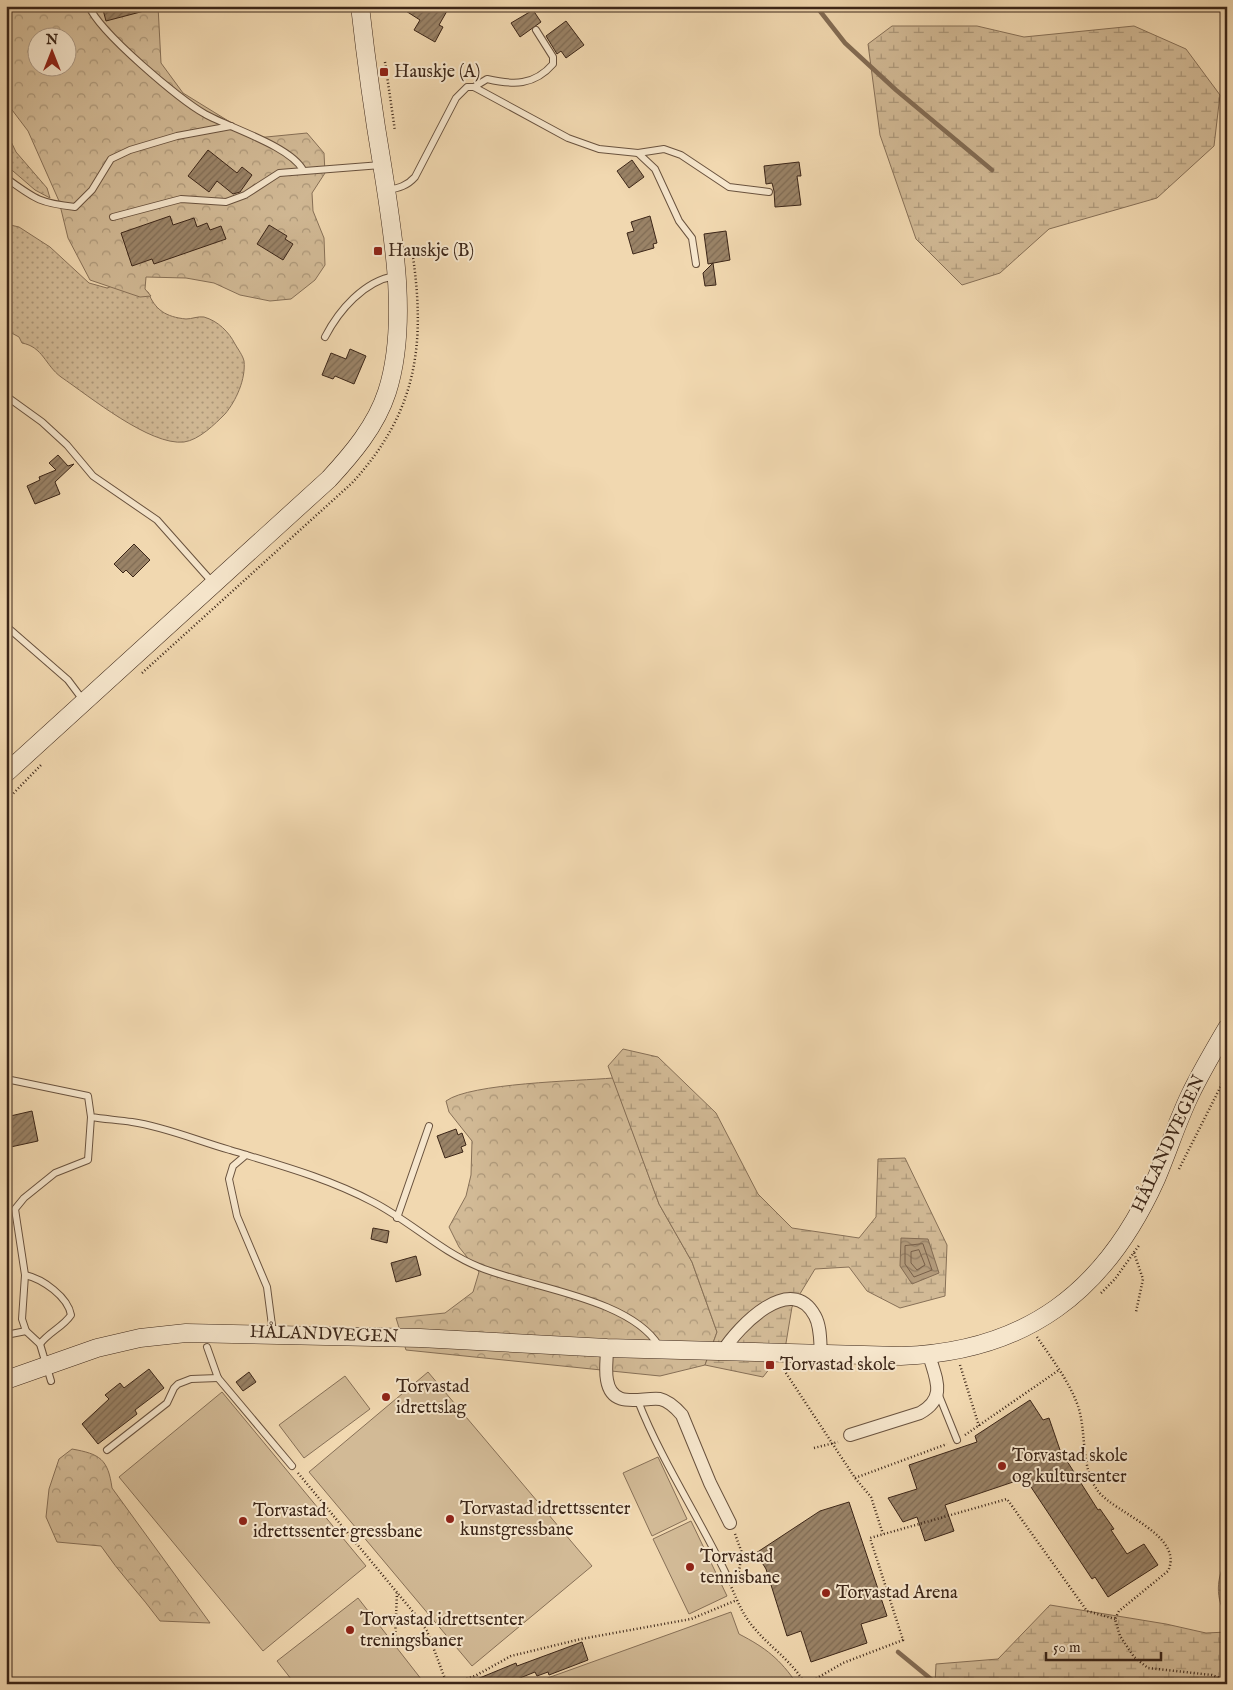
<svg xmlns="http://www.w3.org/2000/svg" width="1233" height="1690" font-family="'IM FELL English',serif">
	<style>
		.grass { fill: url(#grass-dots); stroke: #877057 }
		.forest { fill: url(#forest-crowns); stroke: #877057; fill-rule: evenodd }
		.wetland { fill: url(#wetland-marsh); stroke: #877057 }
		.garden { fill: #d2ba96; stroke: #877057 }
		.water { fill: url(#water-waves); stroke: #836c54 }
		.lines { fill: none; stroke-linecap: round; stroke-linejoin: round }
		.shore { stroke: #78604a; stroke-width: 1 }
		.stream { stroke: #836c54; stroke-width: 4.5 }
		.building { fill: url(#building-hatch); stroke: #3c2618 }
		.lane-casing { stroke: #69523e; stroke-width: 8 }
		.street-casing { stroke: #69523e; stroke-width: 14 }
		.secondary-casing { stroke: #3c2618; stroke-width: 19 }
		.path { stroke: #3c2618; stroke-width: 2.5; stroke-dasharray: 1 2.5; stroke-linecap: butt }
		.lane { stroke: #f6e6cc; stroke-width: 6 }
		.street { stroke: #f6e6cc; stroke-width: 12 }
		.secondary { stroke: #f6e6cc; stroke-width: 18 }
		.poi-dot { fill: #8f2418; stroke: #f6e6cc; stroke-width: 2 }
		.labels { text-anchor: middle; dominant-baseline: central; stroke-width: 4; stroke-linejoin: round; paint-order: stroke }
		.poi-label { font-size: 18px; fill: #3c2618; stroke: #f6e6cc; text-anchor: start }
		.street-label { font-size: 18px; fill: #3c2618; stroke: #f6e6cc }
	</style>
	<defs>
		<pattern id="grass-dots" width="8" height="8" patternUnits="userSpaceOnUse" patternTransform="scale(1.25)"><rect width="8" height="8" fill="#d2ba96"/><path d="M2 2h.1M6 6h.1" fill="none" stroke="#ac9779" stroke-width="1.8" stroke-linecap="round"/></pattern>
		<pattern id="forest-crowns" width="20" height="18" patternUnits="userSpaceOnUse" patternTransform="scale(1.25)"><rect width="20" height="18" fill="#d2ba96"/><path d="M2 6a3 3 0 1 1 6 0M12 15a3 3 0 1 1 6 0" fill="none" stroke="#ac9779"/></pattern>
		<pattern id="wetland-marsh" width="20" height="14" patternUnits="userSpaceOnUse" patternTransform="scale(1.25)"><rect width="20" height="14" fill="#d2ba96"/><path d="M1 5h8M5 5V1M11 12h8M15 12V8" fill="none" stroke="#ac9779"/></pattern>
		<pattern id="water-waves" width="16" height="10" patternUnits="userSpaceOnUse" patternTransform="scale(1.25)"><rect width="16" height="10" fill="#b39b7c"/><path d="M0 5q4-4 8 0t8 0" fill="none" stroke="#937e65"/></pattern>
		<pattern id="building-hatch" width="6" height="6" patternUnits="userSpaceOnUse" patternTransform="scale(1.25)"><rect width="6" height="6" fill="#9a8367"/><path d="M-1 1l2-2M0 6l6-6M5 7l2-2" fill="none" stroke="#7f6b54"/></pattern>
	</defs>
	<rect width="100%" height="100%" fill="#f1d8b0"/>
	<filter id="stains"><feTurbulence type="fractalNoise" baseFrequency=".004" numOctaves="4"/><feColorMatrix values="0 0 0 0 .2 0 0 0 0 .09 0 0 0 0 .02 0 0 0 .5 -.17"/></filter>
	<radialGradient id="worn" r=".72"><stop offset=".6" stop-color="#630" stop-opacity="0"/><stop offset="1" stop-color="#630" stop-opacity=".3"/></radialGradient>
	<g class="grass">
		<polygon points="6,131 16,152 47,188 50,198 35,190 6,165"/>
		<path d="M6,224L19,227L50,247L89,283L107,288L117,284L148,292C155,310 166,317 186,319C192,319 198,316 204,317C218,321 229,332 235,344C238,349 243,356 244,361C246,379 236,401 225,414C215,424 199,440 184,442C150,446 89,396 61,377C45,365 43,347 22,343L19,337L6,330Z"/>
	</g>
	<g class="forest">
		<path d="M6,6H158L161,63L183,93L256,138L307,133L324,153L325,173L312,193L313,211L324,238L325,265L315,280L291,299L270,301L240,295L214,283L186,278L146,277L145,289L151,296L140,297L90,280L68,238L59,201L28,131L6,102ZM38,38H68V68H38Z"/>
		<path d="M613,1078L659,1204L692,1262L717,1332L705,1365L660,1376L406,1350L396,1318L445,1313L473,1292L479,1272L459,1247L449,1227L466,1196L471,1175L472,1141L449,1112L446,1101C470,1083 578,1081 613,1078Z"/>
		<path d="M72,1449C100,1454 108,1459 112,1488L210,1623L160,1621C141,1595 119,1573 101,1546L57,1542L46,1517L49,1489L59,1459Z"/>
		<path d="M1227,1560V1616C1215,1600 1216,1576 1227,1560Z"/>
	</g>
	<g class="wetland">
		<polygon points="892,26 977,26 1024,37 1134,26 1186,49 1220,95 1214,146 1157,198 1049,229 1000,273 962,285 916,239 880,135 868,44"/>
		<polygon points="623,1049 658,1057 716,1113 758,1194 792,1228 859,1238 876,1217 878,1159 905,1158 947,1245 945,1296 900,1308 867,1291 849,1267 815,1269 792,1307 785,1349 763,1377 705,1365 717,1332 692,1262 659,1204 608,1066"/>
		<polygon points="1050,1605 1166,1624 1206,1633 1227,1632 1227,1684 1211,1681 1207,1684 935,1684 936,1664 998,1659"/>
	</g>
	<g class="garden">
		<polygon points="428,1372 592,1566 472,1666 309,1472"/>
		<polygon points="345,1376 370,1409 304,1458 279,1425"/>
		<polygon points="222,1392 366,1566 263,1651 119,1477"/>
		<polygon points="658,1457 687,1519 652,1536 623,1473"/>
		<polygon points="691,1521 727,1596 689,1614 653,1539"/>
		<polygon points="358,1598 425,1684 295,1684 277,1661"/>
		<path d="M731,1612L739,1634C766,1648 780,1659 797,1684H531Z"/>
	</g>
	<polygon class="water" points="901,1238 928,1239 939,1273 912,1284 900,1266"/>
	<g class="lines">
		<g class="shore">
			<polygon points="923,1244 932,1270 914,1277 905,1264 905,1246"/>
			<polygon points="919,1250 925,1265 917,1270 911,1263 911,1252"/>
		</g>
		<g class="stream">
			<polyline points="816,6 845,43 896,90 992,170"/>
			<polyline points="898,1652 937,1684"/>
			<polyline points="1224,1684 1227,1682"/>
		</g>
	</g>
	<g class="building">
		<polygon points="102,6 147,6 148,10 106,21"/>
		<polygon points="398,6 439,6 447,11 439,25 443,27 435,42 414,30 420,20"/>
		<polygon points="533,10 541,22 520,37 511,23"/>
		<polygon points="566,21 584,45 566,58 561,51 557,54 546,36"/>
		<polygon points="208,150 237,173 242,167 252,175 240,192 233,194 217,181 209,192 188,176"/>
		<polygon points="632,160 644,177 629,188 617,171"/>
		<polygon points="799,162 801,176 797,176 801,205 775,207 774,191 772,183 766,184 764,166"/>
		<polygon points="170,216 173,225 194,218 197,227 207,223 210,230 221,226 226,239 154,264 152,259 132,266 121,233"/>
		<polygon points="650,216 657,243 653,244 654,248 633,254 627,233 634,231 631,222"/>
		<polygon points="269,225 287,236 285,239 293,244 283,260 257,244"/>
		<polygon points="726,231 730,260 708,264 704,234"/>
		<polygon points="713,263 716,285 705,286 703,273"/>
		<polygon points="350,349 366,356 354,384 335,376 333,379 322,375 331,353 346,359"/>
		<polygon points="58,455 68,466 74,464 55,482 60,494 35,504 27,486 40,480 39,477 56,470 49,463"/>
		<polygon points="134,544 150,560 133,577 126,570 123,573 114,564"/>
		<polygon points="32,1111 38,1141 6,1148 6,1117"/>
		<polygon points="456,1129 458,1135 462,1133 466,1145 461,1147 463,1152 445,1158 437,1136"/>
		<polygon points="373,1228 389,1231 387,1243 371,1239"/>
		<polygon points="416,1256 421,1275 396,1282 391,1263"/>
		<polygon points="149,1369 164,1388 135,1410 137,1414 98,1444 82,1424 109,1399 105,1395 120,1383 124,1388"/>
		<polygon points="249,1372 256,1382 243,1391 236,1382"/>
		<polygon points="1030,1400 1043,1420 1049,1418 1060,1450 1098,1510 1100,1509 1114,1529 1111,1530 1127,1554 1144,1544 1158,1565 1108,1597 1095,1577 1092,1579 1025,1478 945,1505 954,1531 925,1541 917,1517 903,1522 888,1498 917,1489 909,1465 977,1442 975,1436"/>
		<polygon points="849,1502 887,1616 861,1624 867,1643 811,1662 801,1631 787,1636 766,1569 756,1553 820,1511"/>
		<polygon points="582,1642 588,1660 549,1675 548,1672 537,1676 535,1672 505,1684 465,1684 516,1663 517,1666"/>
	</g>
	<g class="lines">
		<g class="lane-casing">
			<g id="lane">
				<path d="M89,6C99,32 180,100 205,114C230,128 290,146 303,170"/>
				<path d="M474,87L487,79C513,85 534,86 553,64V57L536,30"/>
				<polyline points="638,153 664,149 681,155 729,187 769,192"/>
				<path d="M6,178C35,199 39,203 75,207L92,190L111,159L130,150L177,136L231,126"/>
				<path d="M387,190C399,188 407,186 415,177L456,98L467,87H474L568,138L599,149L638,153L655,169L679,221L692,238L696,264"/>
				<polyline points="113,217 181,199 226,202 245,195 279,173 381,165"/>
				<path d="M325,337C339,310 364,281 395,276"/>
				<polyline points="6,396 42,422 67,445 93,476 157,520 213,583"/>
				<polyline points="6,626 68,680 83,700"/>
				<path d="M6,1079L88,1096L91,1117C104,1119 118,1120 132,1122C166,1127 198,1141 230,1150C279,1165 328,1178 373,1202C410,1221 440,1251 479,1267C530,1288 630,1298 659,1346"/>
				<polyline points="246,1155 233,1166 229,1179 237,1216 267,1287 273,1333"/>
				<polyline points="397,1218 429,1126"/>
				<path d="M25,1275C43,1279 68,1297 71,1315C63,1327 49,1332 40,1344"/>
				<polyline points="6,1335 26,1331"/>
				<polyline points="207,1347 218,1378 292,1466"/>
				<polyline points="51,1381 40,1344 26,1331 22,1319 25,1275 15,1209 24,1198 55,1173 88,1160 91,1117"/>
				<polyline points="938,1393 957,1440"/>
				<path d="M638,1401C662,1462 699,1517 727,1576"/>
				<polyline points="107,1450 167,1403 174,1388 178,1384 191,1379 218,1378"/>
			</g>
		</g>
		<g class="street-casing">
			<g id="street">
				<path d="M607,1348C607,1359 605,1370 607,1380C612,1410 641,1397 660,1399C669,1401 676,1408 682,1415L710,1483L730,1523"/>
				<path d="M723,1351C738,1327 791,1271 815,1316C821,1327 820,1342 821,1354"/>
				<path d="M850,1435L920,1413C947,1398 936,1379 929,1355"/>
			</g>
		</g>
		<g class="secondary-casing">
			<g id="secondary">
				<path d="M6,773L329,479C352,454 376,426 387,392C409,324 393,234 382,164C373,111 366,59 360,6"/>
				<path d="M6,1380L97,1348L140,1338L186,1333L420,1338L607,1348L901,1356C1026,1352 1105,1292 1156,1179C1168,1151 1177,1122 1190,1095C1201,1072 1214,1050 1227,1028"/>
			</g>
		</g>
		<g class="path">
			<polyline points="385,62 395,131"/>
			<path d="M142,673L352,483C418,411 426,343 412,250"/>
			<polyline points="6,801 42,764"/>
			<polyline points="1179,1169 1227,1074"/>
			<polyline points="1134,1253 1143,1279 1136,1312"/>
			<polyline points="1101,1293 1115,1279 1140,1244"/>
			<path d="M1037,1337C1052,1359 1069,1381 1078,1406C1087,1433 1080,1467 1098,1491C1114,1513 1185,1535 1168,1571L1119,1611L1115,1619L1120,1636L1134,1657L1148,1668L1212,1675L1227,1681"/>
			<polyline points="960,1365 979,1426"/>
			<polyline points="784,1370 855,1478 871,1497 883,1534"/>
			<polyline points="965,1435 1059,1370"/>
			<polyline points="814,1448 838,1442"/>
			<polyline points="298,1473 419,1619 427,1631 447,1684"/>
			<polyline points="855,1478 947,1444"/>
			<polyline points="735,1534 742,1553 738,1577"/>
			<path d="M730,1584C737,1600 743,1616 755,1629C771,1648 792,1661 805,1684"/>
			<polyline points="395,1639 397,1593"/>
			<polyline points="450,1684 475,1676 511,1656 581,1639 691,1619 737,1600"/>
			<polyline points="807,1684 843,1663 903,1640 870,1538 1007,1499 1087,1611 1115,1619"/>
		</g>
		<use href="#lane" class="lane"/>
		<use href="#street" class="street"/>
		<use href="#secondary" class="secondary"/>
	</g>
	<g class="poi-dot">
		<rect x="379" y="67" width="10" height="10" rx="2.5"/>
		<rect x="373" y="246" width="10" height="10" rx="2.5"/>
		<rect x="765" y="1360" width="10" height="10" rx="2.5"/>
		<circle cx="386" cy="1397" r="5"/>
		<circle cx="1002" cy="1466" r="5"/>
		<circle cx="450" cy="1519" r="5"/>
		<circle cx="243" cy="1521" r="5"/>
		<circle cx="690" cy="1567" r="5"/>
		<circle cx="826" cy="1593" r="5"/>
		<circle cx="350" cy="1630" r="5"/>
	</g>
	<g class="labels">
		<g class="poi-label">
			<text x="394" y="72">Hauskje (A)</text>
			<text x="388" y="251">Hauskje (B)</text>
			<text x="780" y="1365">Torvastad skole</text>
			<text x="396" y="1387">Torvastad<tspan x="396" dy="21">idrettslag</tspan></text>
			<text x="1012" y="1456">Torvastad skole<tspan x="1012" dy="21">og kultursenter</tspan></text>
			<text x="460" y="1509">Torvastad idrettssenter<tspan x="460" dy="21">kunstgressbane</tspan></text>
			<text x="253" y="1511">Torvastad<tspan x="253" dy="21">idrettssenter gressbane</tspan></text>
			<text x="700" y="1557">Torvastad<tspan x="700" dy="21">tennisbane</tspan></text>
			<text x="836" y="1593">Torvastad Arena</text>
			<text x="360" y="1620">Torvastad idrettsenter<tspan x="360" dy="21">treningsbaner</tspan></text>
		</g>
		<g class="street-label">
			<text transform="translate(1169 1144) rotate(-65)">HÅLANDVEGEN</text>
			<text transform="translate(324 1335) rotate(2)">HÅLANDVEGEN</text>
		</g>
	</g>
	<rect width="1233" height="1690" fill="none" stroke="#f1d8b0" stroke-width="25"/>
	<rect x="8" y="8" width="1218" height="1675" fill="none" stroke="#3c2618" stroke-width="2.5"/>
	<rect x="12" y="12" width="1208" height="1665" fill="none" stroke="#3c2618"/>
	<g transform="translate(52 52)"><circle r="24" fill="#f6e6cc" stroke="#ac9984"/>
	<path d="M0-4L9 19L0 12L-9 19Z" fill="#8f2418"/>
	<text y="-8" font-size="14" font-weight="bold" text-anchor="middle" fill="#3c2618">N</text>
	</g>
	<path d="M1046 1652v8h115v-8" fill="none" stroke="#3c2618" stroke-width="2.5"/>
	<text x="1053" y="1652" font-size="15" fill="#3c2618" stroke="#f6e6cc" stroke-width="4" paint-order="stroke">50 m</text>
	<rect width="100%" height="100%" filter="url(#stains)"/>
	<rect width="100%" height="100%" fill="url(#worn)"/>
</svg>
